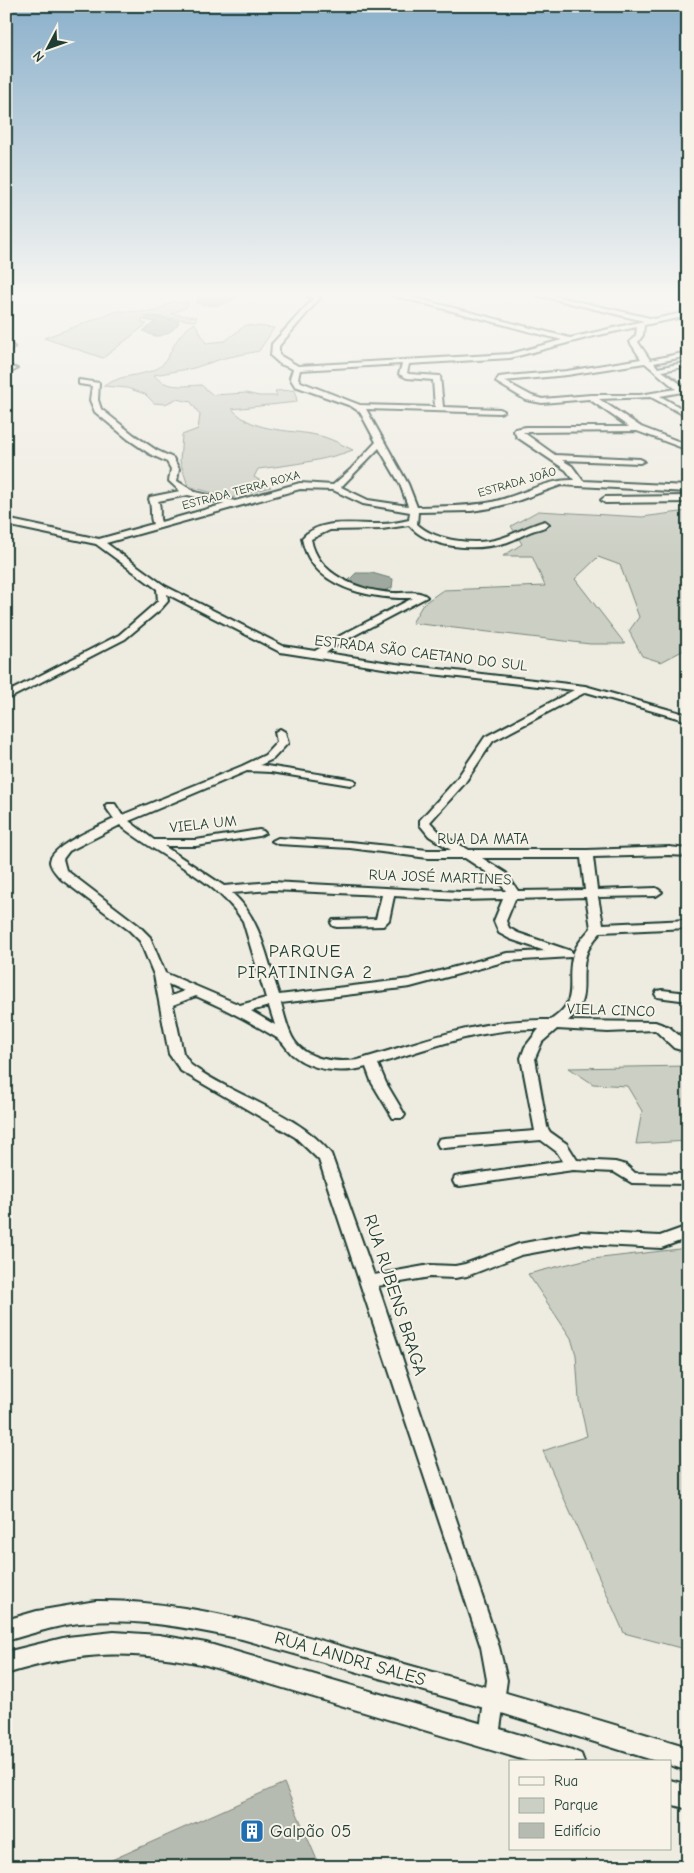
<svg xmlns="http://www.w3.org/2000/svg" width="694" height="1873" font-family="'Comic Neue',sans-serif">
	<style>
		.green { fill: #cccfc4; stroke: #76867c }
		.water { fill: #9fa99f; stroke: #6c7e74 }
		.building { fill: #b5bbb0; stroke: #7f837b }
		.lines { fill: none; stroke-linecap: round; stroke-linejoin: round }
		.minor-casing { stroke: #1f3d34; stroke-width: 4 }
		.tertiary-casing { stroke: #1f3d34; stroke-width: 4 }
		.minor { fill: #f7f3e8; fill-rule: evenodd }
		.tertiary { fill: #f7f3e8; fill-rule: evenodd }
		.labels { text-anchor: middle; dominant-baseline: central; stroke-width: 4; stroke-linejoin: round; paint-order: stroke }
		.far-street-label { font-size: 12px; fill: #1f3d34; stroke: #f7f3e8 }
		.street-label { font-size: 15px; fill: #1f3d34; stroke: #f7f3e8 }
		.quarter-label { font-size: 18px; letter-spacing: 1px; fill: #1f3d34; stroke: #f7f3e8 }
		.near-street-label { font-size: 18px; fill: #1f3d34; stroke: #f7f3e8 }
		.near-poi-label { font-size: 18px; fill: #1f3d34; stroke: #f7f3e8; text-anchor: start }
	</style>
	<rect width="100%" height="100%" fill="#eeece1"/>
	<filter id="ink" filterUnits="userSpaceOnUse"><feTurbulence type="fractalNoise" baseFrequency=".02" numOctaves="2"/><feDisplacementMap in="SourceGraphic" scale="10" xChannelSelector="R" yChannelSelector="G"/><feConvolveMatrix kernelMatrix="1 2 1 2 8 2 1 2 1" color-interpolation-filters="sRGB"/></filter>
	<g filter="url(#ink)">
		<g class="green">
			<polygon points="173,301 189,303 187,307 171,314 197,317 195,321 152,316 143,317 142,323 147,324 103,358 44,338 118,311 155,312"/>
			<path d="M195,323L206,343L225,341L246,325L274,328L259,351L224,358L194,368L154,375C165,389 184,386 201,385L213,395L246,393L259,396H277L275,391L295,390L297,402L232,409C256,435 293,428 324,437C334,440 344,446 353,450C323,461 290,465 258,469L254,477L271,487L231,498L188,486L180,461L182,435L198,429L200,415L191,402L176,399L165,404L154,403L145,394L127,388L103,386C109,383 115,380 121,378C131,375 155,373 162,365C176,348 172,338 195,323Z"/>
			<polygon points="538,511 642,517 688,511 688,648 661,662 642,656 629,631 639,617 620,565 598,557 575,579 625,644 590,644 412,623 423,604 443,590 545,586 532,556 503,556 522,544 511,526"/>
			<polygon points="688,1066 688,1141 636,1144 642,1111 627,1086 593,1084 569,1068"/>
			<polygon points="688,1248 688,1650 624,1633 543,1451 587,1436 579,1400 576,1355 571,1338 528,1274 584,1260"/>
		</g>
		<g class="water">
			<path d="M200,294H246C223,302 223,310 196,303Z"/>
			<path d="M154,317L179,321C177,329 164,337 155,336C151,336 147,332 143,331L155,322L144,320L146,318Z"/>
			<polygon points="356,573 372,573 393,579 392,588 377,593 348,581"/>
		</g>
		<g class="building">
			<polygon points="284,1783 320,1867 96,1867"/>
			<polygon points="577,1862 580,1867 566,1867"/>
		</g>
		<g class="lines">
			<g class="minor-casing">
				<g id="minor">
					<path d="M305,294H314L320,298L279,346V355L298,366L510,354L562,340L388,294H399L570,338L644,321L533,294H545L654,319L688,312V316L644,325L643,335L638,342L650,360L688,352V356L654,363L658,368L688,362V366L662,371L688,389V394L682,392L660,396L688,412V417L651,397L599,399L641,427L688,445V450L637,431L523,432L555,455L640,459L644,461L640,463L562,460L572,466L583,481L688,486V492L561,485L514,502L491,508L471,511L418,512L417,524C436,542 478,546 502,538C517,533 530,525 545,521L549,524C545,528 538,529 532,531C522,535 513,541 504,543C476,551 429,549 409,525L382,529L330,530L311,539C317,575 359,591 393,593C404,594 418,589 427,597L340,643L326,653L396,664L585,686L688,715V721L586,692L493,741L464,784L430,822L442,835L469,850H587L669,847L688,849V856L669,855L593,857L597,890L656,888L662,892L656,896L598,897L603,924L688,920V928L601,932C594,940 587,948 585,959C580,985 591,999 568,1021L655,1022L669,1027L688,1043V1052L674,1048L655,1030L608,1032L557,1029L542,1042L535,1058L547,1127L550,1132L567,1144L577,1160L615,1162L626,1165L635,1173L688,1174V1184L632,1183L614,1172L573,1170L460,1186L455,1185L453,1181L455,1177L460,1176L563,1161L557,1152L541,1140L444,1148L439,1147L437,1143L439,1139L444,1138L535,1131L521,1058L525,1047L539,1029C482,1028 432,1047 378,1064L386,1083L405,1115L403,1118H393L372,1083L366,1067C343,1074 312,1071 293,1055C287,1050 284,1042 277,1038C251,1022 224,1008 196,996L173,1005L183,1053L191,1065C233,1096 299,1113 331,1154L374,1275L430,1265L455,1266L465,1264L519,1244L581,1232L660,1236L688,1226V1238L661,1248L581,1244L521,1255L467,1276L455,1278L430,1277L378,1286L499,1647L507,1680L499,1736L496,1743L489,1746L482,1743L479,1736L487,1680L481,1647L319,1160L295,1137L181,1071L169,1054L154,975L140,941L130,931L61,879C57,874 51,869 50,862C50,846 100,826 114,819L105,806L107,804H115L122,815L242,766L265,755L277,742L275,732L280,729L285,732L288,743L273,759L260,765L350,779L354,780L356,782L354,784L350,785L271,772L247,771L129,821L154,840H196L259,830L263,831L265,833L259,836L196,846H164L224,886L272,882L460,892L506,891L497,879L465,858H428L350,848L278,844L272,841L278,838L350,842L428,850H451L429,836L420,825V820L456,780L485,737L574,690L396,670L280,652L167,594L168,601L161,609L125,639L6,700V693L119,635L158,601L157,589L96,544L6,525V519L99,539L153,524C149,516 153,509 149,499L150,497L180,491L169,481L171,469L167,462L150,454L128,439L95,412L90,400L92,386L79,384V380L99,383L98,400L101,409L134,435L156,450L173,458L179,469L177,481L195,492L235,501L300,483L333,485L350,470L376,442L360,412L351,406L295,386L290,378L293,369L280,364L271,356L272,344L313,299ZM637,327L636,335L630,342L641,359L567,371L507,376L499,377L496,382L526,400L542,403L589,399L629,427H526L515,429L514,431L517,437L566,470L574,480C546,479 520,496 492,502C467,507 442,506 417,507L408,484L366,409L500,413L504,411L500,409L443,407L440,376L409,374L407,373L409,364L510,358L594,336ZM645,363L676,389L640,395H591L542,399L532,396L504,381L567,375ZM402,364L399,374L407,378L433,380L435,407L360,405L301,382L298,378L300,370ZM379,448L400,484L408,506L368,500L341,487ZM300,489L333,490L363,504L410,512L409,520C400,522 391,524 381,524C356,525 321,517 302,538C310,588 370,599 413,598L334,639L315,651L283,646L165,586L106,543ZM188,495L225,504L161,522C158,516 162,509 158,501ZM120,825C157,856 217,879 243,921L266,998L240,1005L165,973L150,937L138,925L66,870L63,859L69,851ZM482,858H581L585,890L518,891L506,873ZM272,890L382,895L376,919L333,920L331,923L333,926L337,927L383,926L389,920L394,896L460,900L503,899L494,921L499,933L510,939L545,951L507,953L410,979L279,995C267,960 261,918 232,893ZM586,897L591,928C583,937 575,946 572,958C566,986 580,1000 551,1020C481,1018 424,1041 358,1060C334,1063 304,1060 292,1037C287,1027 284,1014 281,1003L410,987L507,961L571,957L573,954L571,951L518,933L509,928L506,921L515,899ZM168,984L184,991L171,996ZM269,1006L275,1025L251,1011Z"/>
					<polygon points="680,294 688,294 688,297 681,295"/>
					<polygon points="6,342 14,347 6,353"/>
					<polygon points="6,365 17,369 13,371 6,369"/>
					<polygon points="688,496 688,502 605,503 601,500 605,497"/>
					<polygon points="662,990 688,993 688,1001 657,997 655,994 657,991"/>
				</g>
			</g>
			<g class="tertiary-casing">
				<g id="tertiary">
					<path d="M96,1601C188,1600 274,1627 361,1652C471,1682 579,1714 688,1747V1771L670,1765V1762H659L495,1711L242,1639C184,1627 125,1615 66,1625C46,1629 26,1635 6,1641V1620L37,1611Z"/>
					<path d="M114,1632L159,1635L206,1643L572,1750L581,1754L584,1762H531L206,1665C128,1649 82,1651 6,1674V1652L67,1637Z"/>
					<polygon points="670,1780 688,1785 688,1809 670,1804"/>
				</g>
			</g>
			<use href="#minor" class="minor"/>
			<use href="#tertiary" class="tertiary"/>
		</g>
	</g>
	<linearGradient id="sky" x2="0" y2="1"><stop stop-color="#8bb0cb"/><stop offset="0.53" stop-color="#f7f6f2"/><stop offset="1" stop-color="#f7f6f2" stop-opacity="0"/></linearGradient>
	<rect width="694" height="556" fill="url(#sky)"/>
	<defs>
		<g id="building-square" transform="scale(1.25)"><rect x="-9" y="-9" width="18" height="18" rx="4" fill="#1f6fb2" stroke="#f7f3e8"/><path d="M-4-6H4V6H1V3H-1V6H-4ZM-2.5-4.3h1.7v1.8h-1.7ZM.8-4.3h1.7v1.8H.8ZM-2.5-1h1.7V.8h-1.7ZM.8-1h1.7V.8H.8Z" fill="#fff"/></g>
	</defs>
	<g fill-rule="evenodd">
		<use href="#building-square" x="252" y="1831"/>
	</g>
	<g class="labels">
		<g class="far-street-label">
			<text transform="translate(517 482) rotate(-16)">ESTRADA JOÃO</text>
			<text transform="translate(241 490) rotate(-15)">ESTRADA TERRA ROXA</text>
		</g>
		<g class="street-label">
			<text transform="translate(421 653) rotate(7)">ESTRADA SÃO CAETANO DO SUL</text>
			<text transform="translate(203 824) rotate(-6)">VIELA UM</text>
			<text x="483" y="839">RUA DA MATA</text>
			<text transform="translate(440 877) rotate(2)">RUA JOSÉ MARTINES</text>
			<text transform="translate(611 1010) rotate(2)">VIELA CINCO</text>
		</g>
		<g class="quarter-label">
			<text x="305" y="951">PARQUE<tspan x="305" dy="21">PIRATININGA 2</tspan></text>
		</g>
		<g class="near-street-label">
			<text transform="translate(395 1295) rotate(72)">RUA RUBENS BRAGA</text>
			<text transform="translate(350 1659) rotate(16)">RUA LANDRI SALES</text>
		</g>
		<g class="near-poi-label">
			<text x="270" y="1831">Galpão 05</text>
		</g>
	</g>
	<rect width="694" height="1873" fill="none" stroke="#f7f3e8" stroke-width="25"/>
	<rect x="12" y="12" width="669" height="1848" fill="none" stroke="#1f3d34" stroke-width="2" filter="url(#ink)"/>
	<rect x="509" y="1760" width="162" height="90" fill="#f7f3e8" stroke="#a1aaa0"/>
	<rect x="519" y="1777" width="25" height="8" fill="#f7f3e8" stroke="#a1aaa0"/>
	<text x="554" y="1786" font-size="15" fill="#1f3d34">Rua</text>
	<rect x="519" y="1798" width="25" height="15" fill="#cccfc4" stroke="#a1aaa0"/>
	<text x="554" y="1810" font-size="15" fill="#1f3d34">Parque</text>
	<rect x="519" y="1823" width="25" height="15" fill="#b5bbb0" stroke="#a1aaa0"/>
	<text x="554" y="1836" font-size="15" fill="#1f3d34">Edifício</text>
	<g transform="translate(48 48) rotate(229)" stroke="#f7f3e8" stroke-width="4" paint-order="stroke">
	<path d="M0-4L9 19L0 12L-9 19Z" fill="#1f3d34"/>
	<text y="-8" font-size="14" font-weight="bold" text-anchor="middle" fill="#1f3d34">N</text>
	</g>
</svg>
